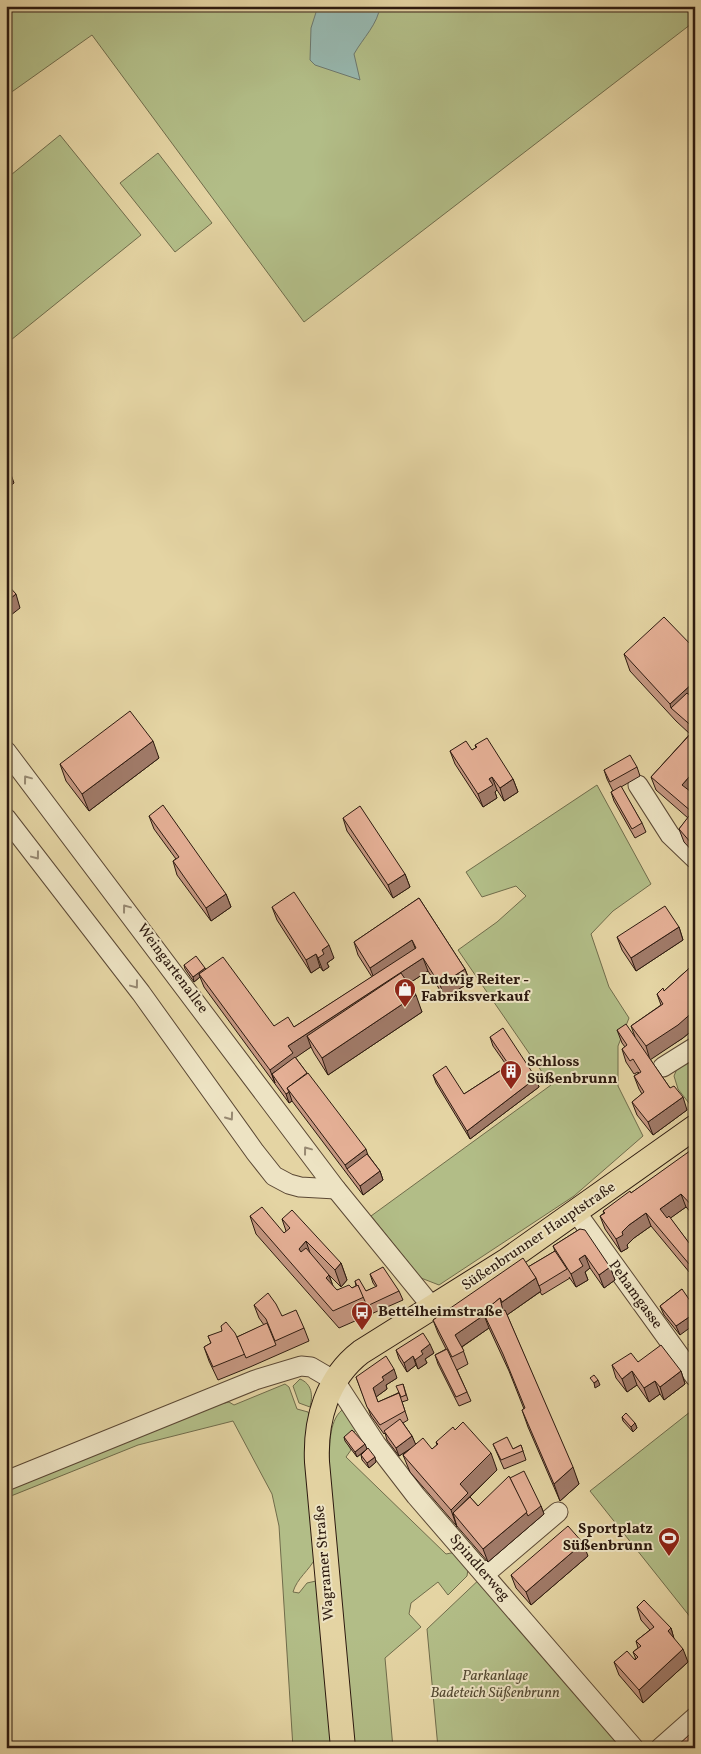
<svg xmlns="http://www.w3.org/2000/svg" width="701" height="1754" font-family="Vollkorn,serif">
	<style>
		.green { fill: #b2bd87; stroke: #706c4b }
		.water { fill: #97b7ae; stroke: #6d786e }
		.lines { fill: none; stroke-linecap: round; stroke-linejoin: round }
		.minor-casing { stroke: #5b4834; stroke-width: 21 }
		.major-casing { stroke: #2d1a0f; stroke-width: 26 }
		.minor { stroke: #ede3c3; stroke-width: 19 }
		.major { stroke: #e4d4a3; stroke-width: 24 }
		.wall { fill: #c49680; stroke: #2d1a0f }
		.shaded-wall { fill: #a07a68; stroke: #2d1a0f }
		.building { fill: #e4af95; stroke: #2d1a0f }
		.oneway { stroke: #978972 }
		.labels { text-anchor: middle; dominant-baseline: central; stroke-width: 4; stroke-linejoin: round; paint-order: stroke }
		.street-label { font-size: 15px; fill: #2d1a0f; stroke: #ede3c3 }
		.poi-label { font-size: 15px; font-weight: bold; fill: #2d1a0f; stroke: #ede3c3; text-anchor: start }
		.park-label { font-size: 15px; font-style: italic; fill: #554b33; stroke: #ede3c3 }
	</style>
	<rect width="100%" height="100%" fill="#e4d4a3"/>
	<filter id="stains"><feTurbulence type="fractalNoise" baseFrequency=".004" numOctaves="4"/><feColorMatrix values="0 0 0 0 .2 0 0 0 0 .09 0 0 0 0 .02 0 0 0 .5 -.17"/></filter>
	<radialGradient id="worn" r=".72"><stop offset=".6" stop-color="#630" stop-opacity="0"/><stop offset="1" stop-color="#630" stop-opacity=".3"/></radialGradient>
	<g class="green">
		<polygon points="6,6 695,6 695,21 304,322 92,35 6,96"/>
		<polygon points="60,135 141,235 6,344 6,179"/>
		<polygon points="158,153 212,223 175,252 120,183"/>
		<polygon points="597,785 651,884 613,911 591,934 609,987 629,1018 618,1046 618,1086 643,1136 574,1196 439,1285 421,1278 371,1216 551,1085 458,950 497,922 526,896 516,886 482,897 466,872"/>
		<polygon points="695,1050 695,1111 678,1089 674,1076 681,1059"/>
		<path d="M300,1379C312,1384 313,1395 310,1407L299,1403L293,1386Z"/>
		<path d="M285,1384L289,1387L297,1409L308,1412L310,1416L316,1557C309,1571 297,1578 293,1592L299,1593L307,1583L316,1581L333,1748H293L279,1526L272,1494L233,1421L138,1445L6,1498V1490L212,1406L229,1402L234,1405Z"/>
		<polygon points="695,1408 695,1623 590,1491"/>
		<path d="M342,1410H346L358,1428L346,1441L351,1450L346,1457L446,1554L456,1552L468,1569L467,1576L448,1595L438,1582L411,1603L409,1614L421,1627L385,1658L393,1748H352L329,1465C330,1448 328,1422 342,1410Z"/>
		<polygon points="485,1574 634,1748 438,1748 427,1629"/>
	</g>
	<path class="water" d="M318,6H380C378,24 363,38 354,54L360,80L315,65L310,60L311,28Z"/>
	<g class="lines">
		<g class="minor-casing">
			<g id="minor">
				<polyline points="6,751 336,1189 433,1308"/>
				<polyline points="638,785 670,835 695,859"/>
				<polyline points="6,818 141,993 255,1152 274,1176 289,1184 300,1187 336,1189"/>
				<polyline points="663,1067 695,1047"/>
				<polyline points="576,1212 695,1377"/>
				<polyline points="6,1481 255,1380 301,1366 311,1367 335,1381 376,1444 416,1496 634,1748"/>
				<polyline points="485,1574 558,1512"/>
				<polyline points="660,1748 695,1717"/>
			</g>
		</g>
		<g class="major-casing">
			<path id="major" d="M343,1748L317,1462C315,1420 327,1378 361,1352L506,1261L695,1127"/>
		</g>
		<use href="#minor" class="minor"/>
		<use href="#major" class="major"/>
	</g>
	<g class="wall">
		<polygon points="695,649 695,789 691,793 695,795 695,854 684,842 679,829 688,818 656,790 651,777 690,734 676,721 630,671 624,654"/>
		<polygon points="475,745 513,779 518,792 504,801 497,790 495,792 497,798 483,807 455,764 450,751 472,750 476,748"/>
		<polygon points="159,758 89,811 66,781 60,764"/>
		<polygon points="637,767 640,776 621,787 642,823 646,832 635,838 614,801 611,792 613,791 607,779 604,770"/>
		<polygon points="149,816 226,894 231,907 211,921 177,875 173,861 176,859 154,829"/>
		<polygon points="343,818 405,874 410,887 393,898 347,831"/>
		<polygon points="419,898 465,969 470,982 445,998 428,971 408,984 422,1012 328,1075 314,1053 311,1047 295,1057 380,1171 383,1180 363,1195 292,1101 289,1103 204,987 200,977 194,982 185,969 184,965 205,968 205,970 274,1026 294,1027 372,977 358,955 354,942"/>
		<polygon points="272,907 334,958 327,963 329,967 323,971 320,967 311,973 277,920"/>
		<polygon points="679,927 683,940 636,971 622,950 617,937"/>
		<polygon points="695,963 695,1028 683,1038 650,1059 670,1088 687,1110 653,1135 637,1115 632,1102 642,1094 639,1089 634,1076 639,1073 638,1072 634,1074 626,1062 622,1049 625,1047 622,1043 617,1030 635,1037 631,1026 661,1005 657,994 664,991"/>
		<polygon points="490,1037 536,1078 539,1087 470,1139 436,1083 433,1075 464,1094 507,1066 493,1046"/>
		<polygon points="695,1149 695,1217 686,1207 670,1218 695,1251 695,1279 651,1226 634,1238 627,1245 628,1248 621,1252 605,1229 600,1216 604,1213 603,1211 631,1193"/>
		<polygon points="250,1216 284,1233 286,1231 282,1219 341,1263 347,1280 341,1287 329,1275 333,1286 337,1290 352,1288 356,1286 355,1281 366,1291 376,1287 373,1283 370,1274 399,1291 403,1300 339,1328 256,1234"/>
		<polygon points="580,1229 610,1267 615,1280 604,1288 590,1268 585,1272 588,1280 576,1287 569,1277 570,1278 542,1295 540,1292 507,1315 579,1484 560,1501 528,1427 522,1410 524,1409 509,1371 489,1328 462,1347 468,1364 457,1370 467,1392 471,1401 459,1406 438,1364 435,1355 446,1349 438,1333 433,1320 528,1267 555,1251 553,1246"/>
		<polygon points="682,1289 680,1335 664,1315 660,1306"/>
		<polygon points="254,1305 282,1316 304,1328 309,1341 250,1367 218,1380 209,1361 204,1347 211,1343 208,1336 237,1337 264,1325 259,1318"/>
		<polygon points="695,1339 695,1355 692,1353 689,1344"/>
		<polygon points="396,1350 434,1353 425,1359 427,1363 418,1369 416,1365 407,1372 399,1359"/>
		<polygon points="638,1362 681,1371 685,1384 664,1400 660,1394 649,1402 637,1385 627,1392 616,1378 612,1365"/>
		<polygon points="356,1377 397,1378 386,1385 387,1389 376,1397 378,1402 398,1393 403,1384 408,1400 402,1402 408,1420 403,1423 412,1436 415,1444 432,1449 437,1445 436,1442 497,1470 470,1497 478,1506 510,1478 541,1506 544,1514 488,1562 410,1472 403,1455 409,1450 399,1456 387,1440 385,1433 384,1434 371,1416"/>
		<polygon points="622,1417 635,1423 637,1428 633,1432 623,1421"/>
		<polygon points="344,1437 367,1449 357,1457 345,1441"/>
		<polygon points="493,1444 513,1449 521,1445 526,1460 504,1469"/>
		<polygon points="361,1455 376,1462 369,1468 362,1460"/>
		<polygon points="588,1556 531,1605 516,1588 511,1575"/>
		<polygon points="637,1607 671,1628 674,1639 688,1662 643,1703 619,1675 614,1662 636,1659 633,1652 638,1648 636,1641 650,1630 641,1620"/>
	</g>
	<g class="shaded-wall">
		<polygon points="8,466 14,483 6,490 6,467"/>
		<polygon points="16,594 20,608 6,619 6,602"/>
		<polygon points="695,681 695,704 671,708 670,704"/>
		<polygon points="153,741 159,758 89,811 82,794"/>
		<polygon points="695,770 695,789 686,799 682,785"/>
		<polygon points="492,777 497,790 495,792 497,798 483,807 478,794 489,779"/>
		<polygon points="513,779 518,792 504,801 500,788"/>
		<polygon points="695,840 695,850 692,844"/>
		<polygon points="405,874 410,887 393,898 388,885"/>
		<polygon points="226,894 231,907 211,921 206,908"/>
		<polygon points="679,927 683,940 636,971 631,958"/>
		<polygon points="412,940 417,953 375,981 370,968"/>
		<polygon points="329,945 334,958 327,963 329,967 323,971 318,958 322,950"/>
		<polygon points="316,954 320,967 311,973 306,960"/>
		<polygon points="423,958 428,971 314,1045 307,1036 311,1047 272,1074 275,1083 270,1070 288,1046"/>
		<polygon points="205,968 207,973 199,974 200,977 194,982 193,977"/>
		<polygon points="465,969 470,982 445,998 440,985"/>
		<polygon points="416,995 422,1012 328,1075 322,1058"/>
		<polygon points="695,1010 695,1028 683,1038 650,1060 646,1046"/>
		<polygon points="536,1078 539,1087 470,1139 467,1131"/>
		<polygon points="289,1092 292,1101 289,1103 286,1094"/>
		<polygon points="683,1097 687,1110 653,1135 648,1122"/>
		<polygon points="366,1149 370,1162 347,1169 345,1165"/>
		<polygon points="380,1171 383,1180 363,1195 360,1186"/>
		<polygon points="681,1194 686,1207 665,1222 660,1209"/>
		<polygon points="646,1213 651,1226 634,1238 627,1245 628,1248 621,1252 616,1239 622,1232 629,1225"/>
		<polygon points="306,1241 312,1259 305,1266 299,1249"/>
		<polygon points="585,1255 590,1268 585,1272 588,1280 576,1287 571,1274 579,1259"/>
		<polygon points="341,1263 347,1280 341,1287 335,1270"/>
		<polygon points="610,1267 615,1280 604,1288 599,1275"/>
		<polygon points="329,1275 335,1292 326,1278"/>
		<polygon points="536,1278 541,1291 507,1315 484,1315"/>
		<polygon points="695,1313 695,1324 680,1335 676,1326"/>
		<polygon points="484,1315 489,1328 460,1348 455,1335"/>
		<polygon points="430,1344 434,1353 425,1359 427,1363 418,1369 415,1360 421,1351"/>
		<polygon points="413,1356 416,1365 407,1372 404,1363"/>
		<polygon points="394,1369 397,1378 386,1385 387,1389 376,1397 373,1388 382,1377"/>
		<polygon points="632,1371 637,1385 627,1392 622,1379"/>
		<polygon points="681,1371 685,1384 664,1400 660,1387"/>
		<polygon points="598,1380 600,1385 595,1388 594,1383"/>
		<polygon points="655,1381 660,1394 649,1402 644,1388"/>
		<polygon points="635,1423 637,1428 633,1432 631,1427"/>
		<polygon points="412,1436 416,1445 399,1456 396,1448"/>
		<polygon points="365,1444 367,1449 357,1457 355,1452"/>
		<polygon points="491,1453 497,1470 453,1513 457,1527 451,1510 460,1484"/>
		<polygon points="375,1457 376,1462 369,1468 367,1463"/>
		<polygon points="573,1467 579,1484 560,1501 554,1484"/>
		<polygon points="541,1506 544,1514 488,1562 483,1549 527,1512"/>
		<polygon points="583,1543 588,1556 531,1605 526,1592"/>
		<polygon points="671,1628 675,1642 668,1631"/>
		<polygon points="683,1649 688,1662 643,1703 639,1690"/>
	</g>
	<g class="building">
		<polygon points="6,583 16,594 6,602"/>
		<polygon points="664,617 695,649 695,681 670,704 624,654"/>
		<polygon points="687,693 695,700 695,770 682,785 695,795 695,840 692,844 679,829 692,812 651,777 695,729 671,708"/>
		<polygon points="130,711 153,741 82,794 60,764"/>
		<polygon points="487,738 513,779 500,788 492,777 489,779 493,785 478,794 450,751 466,741 472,750 477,747 475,745"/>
		<polygon points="630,755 637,767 610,782 604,770"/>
		<polygon points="621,786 642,823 632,829 611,792"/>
		<polygon points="163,805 226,894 206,908 173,861 179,857 149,816"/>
		<polygon points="360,806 405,874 388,885 343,818"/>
		<polygon points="294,892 329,945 322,950 324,954 318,958 316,954 306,960 272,907"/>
		<polygon points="419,898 465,969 440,985 423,958 288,1046 293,1053 270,1070 199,974 223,957 274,1026 288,1017 294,1027 416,948 412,940 370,968 354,942"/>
		<polygon points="665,906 679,927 631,958 617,937"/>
		<polygon points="196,956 205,968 193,977 184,965"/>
		<polygon points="695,963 695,1010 678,1025 646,1046 631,1026 663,1004 657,994 663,988 664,991"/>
		<polygon points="401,973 416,995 322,1058 307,1036"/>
		<polygon points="626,1024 670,1088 674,1086 683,1097 648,1122 632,1102 644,1092 634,1076 641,1072 633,1059 630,1061 622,1049 627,1045 617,1030"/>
		<polygon points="503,1028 536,1078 467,1131 433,1075 446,1066 464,1094 509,1065 490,1037"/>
		<polygon points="295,1057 307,1073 287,1088 289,1092 286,1094 272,1074"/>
		<polygon points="308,1073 366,1149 345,1165 287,1088"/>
		<polygon points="694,1148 695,1149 695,1209 681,1194 660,1209 667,1218 669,1216 695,1251 695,1271 646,1213 629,1225 622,1232 623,1235 616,1239 600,1216 605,1213 603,1211 630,1191 631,1193"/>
		<polygon points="367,1154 380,1171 360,1186 347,1169"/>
		<polygon points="262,1207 284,1233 290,1228 282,1219 292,1210 341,1263 335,1270 306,1241 299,1249 301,1252 306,1248 329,1275 326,1278 337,1290 349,1285 352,1288 358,1285 364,1297 333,1311 250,1216"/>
		<polygon points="580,1229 585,1230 610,1267 599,1275 585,1255 579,1259 583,1266 571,1274 553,1246"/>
		<polygon points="555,1251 567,1269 539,1286 536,1278 528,1267"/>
		<polygon points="523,1258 536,1278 502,1302 500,1298 483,1312 484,1315 455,1335 464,1351 452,1357 433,1320"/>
		<polygon points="383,1267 399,1291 367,1306 358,1285 357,1286 355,1281 359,1279 366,1291 377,1286 370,1274"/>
		<polygon points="682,1289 695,1308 695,1313 676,1326 660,1306"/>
		<polygon points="268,1293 276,1304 282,1316 296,1310 304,1328 275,1341 266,1319 254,1305"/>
		<polygon points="500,1298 503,1311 505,1310 573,1467 554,1484 522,1410 525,1408 503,1354 483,1312"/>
		<polygon points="226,1322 235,1333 245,1354 213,1367 204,1347 211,1343 208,1336 222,1331 221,1326"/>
		<polygon points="267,1323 276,1345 246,1358 237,1337"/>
		<polygon points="423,1333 430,1344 421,1351 423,1354 415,1360 413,1356 404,1363 396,1350"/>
		<polygon points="695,1339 695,1351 689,1344"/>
		<polygon points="661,1345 681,1371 660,1387 655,1381 644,1388 632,1371 622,1379 612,1365 631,1353 638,1362"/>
		<polygon points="447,1349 467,1392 456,1397 435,1355"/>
		<polygon points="386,1356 394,1369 382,1377 384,1380 373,1388 378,1402 399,1393 405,1411 380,1425 367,1407 356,1377"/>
		<polygon points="594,1375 598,1380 594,1383 590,1378"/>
		<polygon points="403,1384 406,1395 401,1397 396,1386"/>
		<polygon points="626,1413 635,1423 631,1427 622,1417"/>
		<polygon points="400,1419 412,1436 396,1448 384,1431"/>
		<polygon points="463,1422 491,1453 460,1484 468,1493 451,1510 403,1455 423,1438 432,1449 438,1444 436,1442 453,1427 455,1430"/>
		<polygon points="352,1430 365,1444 355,1452 344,1437"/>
		<polygon points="507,1437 513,1449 521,1445 523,1451 501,1460 493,1444"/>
		<polygon points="368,1448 375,1457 367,1463 361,1455"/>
		<polygon points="524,1471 541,1506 528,1516 510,1478"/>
		<polygon points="509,1476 527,1512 483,1549 453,1513 470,1497 478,1506"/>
		<polygon points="568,1526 583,1543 526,1592 511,1575"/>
		<polygon points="644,1600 671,1628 668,1631 683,1649 639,1690 614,1662 627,1651 635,1660 638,1657 633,1652 641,1646 636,1641 654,1627 637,1607"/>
		<polygon points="690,1734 695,1739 695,1748 675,1748"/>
	</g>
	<defs><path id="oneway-chevron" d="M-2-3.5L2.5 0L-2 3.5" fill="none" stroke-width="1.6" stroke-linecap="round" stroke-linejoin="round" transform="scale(1.25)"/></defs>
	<g class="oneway">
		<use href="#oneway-chevron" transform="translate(27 779) rotate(-127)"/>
		<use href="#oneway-chevron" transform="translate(36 856) rotate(53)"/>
		<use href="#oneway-chevron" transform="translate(126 908) rotate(-127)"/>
		<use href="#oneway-chevron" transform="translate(135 985) rotate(53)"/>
		<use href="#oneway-chevron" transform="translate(230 1117) rotate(54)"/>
		<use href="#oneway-chevron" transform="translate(307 1150) rotate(-127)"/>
	</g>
	<defs>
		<g id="shop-pin" transform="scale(1.125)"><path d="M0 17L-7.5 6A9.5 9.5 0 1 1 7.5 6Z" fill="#8f2418" stroke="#ede3c3"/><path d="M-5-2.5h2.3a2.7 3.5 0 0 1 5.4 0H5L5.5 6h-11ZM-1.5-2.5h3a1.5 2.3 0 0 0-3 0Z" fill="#fff"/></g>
		<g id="building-pin" transform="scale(1.125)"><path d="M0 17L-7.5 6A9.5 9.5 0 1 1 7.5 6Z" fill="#8f2418" stroke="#ede3c3"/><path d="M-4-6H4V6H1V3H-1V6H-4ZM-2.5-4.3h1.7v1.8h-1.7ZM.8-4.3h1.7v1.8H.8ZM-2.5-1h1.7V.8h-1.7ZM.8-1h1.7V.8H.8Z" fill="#fff"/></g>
		<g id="bus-pin" transform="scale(1.125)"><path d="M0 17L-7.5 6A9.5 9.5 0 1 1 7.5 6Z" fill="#8f2418" stroke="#ede3c3"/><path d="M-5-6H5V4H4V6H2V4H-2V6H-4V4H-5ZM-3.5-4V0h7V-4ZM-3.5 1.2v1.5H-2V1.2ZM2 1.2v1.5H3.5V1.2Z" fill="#fff"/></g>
		<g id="stadium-pin" transform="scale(1.125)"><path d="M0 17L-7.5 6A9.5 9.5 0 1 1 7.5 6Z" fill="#8f2418" stroke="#ede3c3"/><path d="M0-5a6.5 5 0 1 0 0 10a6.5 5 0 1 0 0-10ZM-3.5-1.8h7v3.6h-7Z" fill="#fff"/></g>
	</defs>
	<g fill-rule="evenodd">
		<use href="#shop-pin" x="405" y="989"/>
		<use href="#building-pin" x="511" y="1071"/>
		<use href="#bus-pin" x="362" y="1312"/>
		<use href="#stadium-pin" x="669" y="1538"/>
	</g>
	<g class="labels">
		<g class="street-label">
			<text transform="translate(172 969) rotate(53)">Weingartenallee</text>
			<text transform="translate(539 1237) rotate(-34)">Süßenbrunner Hauptstraße</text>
			<text transform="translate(635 1295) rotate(54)">Pehamgasse</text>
			<text transform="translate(325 1563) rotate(-95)">Wagramer Straße</text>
			<text transform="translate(479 1568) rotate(49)">Spindlerweg</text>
		</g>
		<g class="poi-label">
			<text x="421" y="980">Ludwig Reiter -<tspan x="421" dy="17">Fabriksverkauf</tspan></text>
			<text x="527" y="1062">Schloss<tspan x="527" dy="17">Süßenbrunn</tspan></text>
			<text x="378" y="1312">Bettelheimstraße</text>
			<text x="653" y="1529" text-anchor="end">Sportplatz<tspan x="653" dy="17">Süßenbrunn</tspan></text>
		</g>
		<g class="park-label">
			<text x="495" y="1676">Parkanlage<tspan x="495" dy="17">Badeteich Süßenbrunn</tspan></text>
		</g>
	</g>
	<rect width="701" height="1754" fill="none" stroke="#e4d4a3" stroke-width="25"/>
	<rect x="8" y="8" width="686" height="1739" fill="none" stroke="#2d1a0f" stroke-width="2.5"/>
	<rect x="12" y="12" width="676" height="1729" fill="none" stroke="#2d1a0f"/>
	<rect width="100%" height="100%" filter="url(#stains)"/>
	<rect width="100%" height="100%" fill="url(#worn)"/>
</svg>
